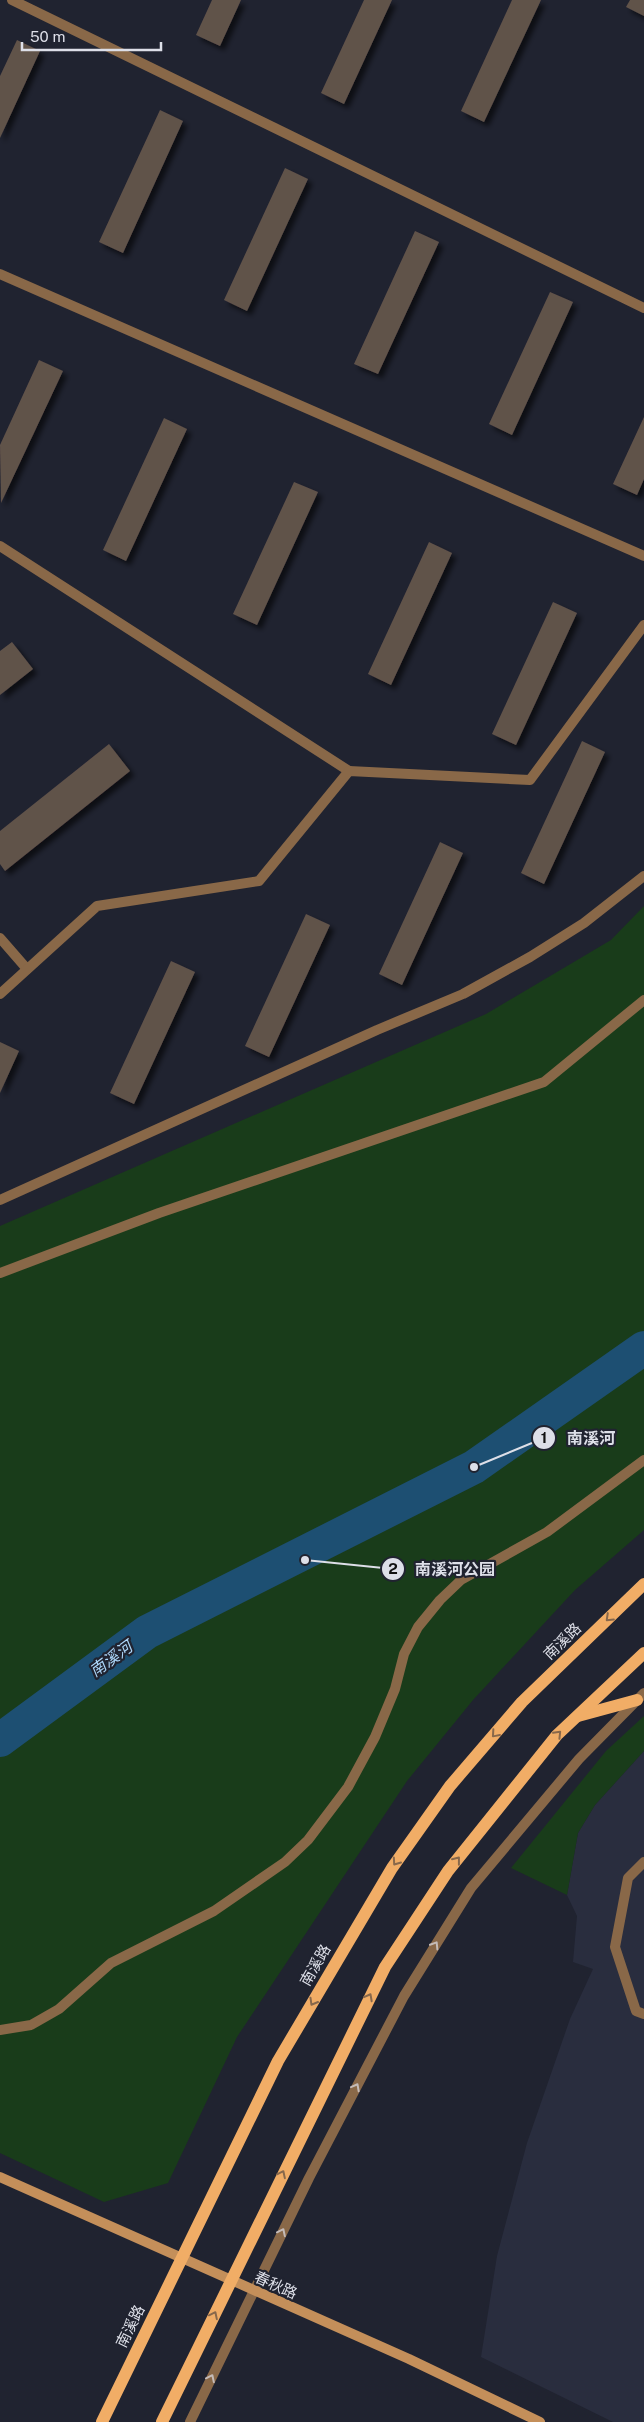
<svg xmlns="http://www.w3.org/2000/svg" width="644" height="2422" font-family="'Public Sans','Noto Sans SC',sans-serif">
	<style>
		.built { fill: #292d3e }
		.green { fill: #193c1a }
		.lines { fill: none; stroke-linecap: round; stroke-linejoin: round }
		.river { stroke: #1d4f72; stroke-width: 34 }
		.building { fill: #61524a; filter: url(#shadow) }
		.minor { stroke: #896848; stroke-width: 10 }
		.tertiary { stroke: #896848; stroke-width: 10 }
		.secondary { stroke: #c48f5a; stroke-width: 10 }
		.primary { stroke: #f1ad66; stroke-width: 12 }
		.oneway { stroke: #88684b }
		.oneway2 { stroke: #c4bbb8 }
		.labels { text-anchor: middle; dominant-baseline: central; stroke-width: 4.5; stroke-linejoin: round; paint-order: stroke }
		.street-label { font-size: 15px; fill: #dddfe8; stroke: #202330 }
		.water-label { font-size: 16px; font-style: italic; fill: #add7fa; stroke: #202330 }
		.leader { fill: none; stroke: #dddfe8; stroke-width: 2 }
		.callout-dot { fill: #dddfe8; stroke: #202330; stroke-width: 2 }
		.mark-label { font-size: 15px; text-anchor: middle; font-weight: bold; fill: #111 }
		.callout-label { font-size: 16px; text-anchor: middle; font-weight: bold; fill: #dddfe8; stroke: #202330; stroke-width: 4.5; stroke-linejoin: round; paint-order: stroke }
	</style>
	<defs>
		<filter id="shadow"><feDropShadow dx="4.5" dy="4.5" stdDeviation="2.5" flood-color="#0009"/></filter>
	</defs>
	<rect width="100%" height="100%" fill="#202330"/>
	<polygon class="built" points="644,1751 644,2422 613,2422 481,2357 497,2256 527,2143 570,2019 593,1969 573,1962 577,1916 567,1895 578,1833 595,1805"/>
	<g class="green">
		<polygon points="644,906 644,1530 575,1590 473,1700 407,1781 237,2037 168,2183 104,2202 0,2153 0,1226 486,1014 611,940"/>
		<polygon points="644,1716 644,1751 595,1805 578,1833 567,1895 511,1868 606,1751"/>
	</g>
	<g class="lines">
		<polyline class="river" points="0,1740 147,1632 474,1467 644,1348"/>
	</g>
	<g class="building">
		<polygon points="212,0 241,0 220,46 196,35"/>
		<polygon points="364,0 392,0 344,104 321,93"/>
		<polygon points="512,0 541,0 484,122 461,111"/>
		<polygon points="630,0 644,0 644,16 626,7"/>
		<polygon points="17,40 40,51 0,138 0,76"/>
		<polygon points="160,110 183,121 123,253 99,242"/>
		<polygon points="285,168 308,179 247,311 224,300"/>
		<polygon points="415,231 439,242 378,374 354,364"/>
		<polygon points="550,292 573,302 512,435 489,424"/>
		<polygon points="39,360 63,371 1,503 0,445"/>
		<polygon points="644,417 644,479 637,495 613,484"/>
		<polygon points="164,418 187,429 126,561 103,550"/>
		<polygon points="294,482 318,492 257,625 233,614"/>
		<polygon points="429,542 452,553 391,685 368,674"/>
		<polygon points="553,602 577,613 516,745 492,734"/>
		<polygon points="12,642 33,669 0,695 0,651"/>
		<polygon points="582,741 605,752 544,884 521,873"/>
		<polygon points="109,744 130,771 5,871 0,864 0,831"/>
		<polygon points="440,842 463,853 402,985 379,974"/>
		<polygon points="306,914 330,925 269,1057 245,1046"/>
		<polygon points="171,961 195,972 134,1104 110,1093"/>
		<polygon points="0,1042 19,1051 0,1093"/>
	</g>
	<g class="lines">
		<g class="minor">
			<polyline points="12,0 644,308"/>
			<polyline points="0,274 644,556"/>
			<polyline points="0,546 349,771"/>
			<polyline points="0,938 27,969"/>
			<polyline points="0,994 97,906 259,881 349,771 530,780 644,625"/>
			<polyline points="0,1273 159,1213 544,1082 644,1000"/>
			<polyline points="644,1862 628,1878 615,1947 636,2011 644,2014"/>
			<polyline points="0,2030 31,2025 59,2009 111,1963 214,1911 285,1862 308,1840 348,1787 375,1737 395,1689 404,1654 418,1627 440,1600 461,1580 547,1532 644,1460"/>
		</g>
		<g class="tertiary">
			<polyline points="0,1200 377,1030 463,994 530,957 584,923 644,876"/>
			<polyline points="190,2422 309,2178 404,1996 471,1888 579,1759 644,1693"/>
		</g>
		<polyline class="secondary" points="0,2177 409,2359 540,2422"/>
		<g class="primary">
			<polyline points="578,1716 637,1700"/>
			<polyline points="102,2422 278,2061 392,1868 450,1786 522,1702 644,1584"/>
			<polyline points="162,2422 385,1967 448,1871 557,1735 644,1653"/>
		</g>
	</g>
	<defs><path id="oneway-chevron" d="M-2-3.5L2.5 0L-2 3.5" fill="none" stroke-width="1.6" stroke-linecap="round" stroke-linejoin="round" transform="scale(1.25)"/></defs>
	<g class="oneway">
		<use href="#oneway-chevron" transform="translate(609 1618) rotate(136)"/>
		<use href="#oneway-chevron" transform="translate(495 1734) rotate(131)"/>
		<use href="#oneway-chevron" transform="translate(558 1734) rotate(-46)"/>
		<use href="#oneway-chevron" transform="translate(457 1860) rotate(-52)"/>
		<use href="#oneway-chevron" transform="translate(396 1862) rotate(125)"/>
		<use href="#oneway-chevron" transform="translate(369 1997) rotate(-62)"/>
		<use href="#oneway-chevron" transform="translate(313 2002) rotate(120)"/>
		<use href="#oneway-chevron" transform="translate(282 2174) rotate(-64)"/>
		<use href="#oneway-chevron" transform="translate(214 2315) rotate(-64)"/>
	</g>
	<g class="oneway2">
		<use href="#oneway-chevron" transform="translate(435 1945) rotate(-58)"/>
		<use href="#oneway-chevron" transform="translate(356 2087) rotate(-62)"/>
		<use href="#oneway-chevron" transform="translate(282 2232) rotate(-64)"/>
		<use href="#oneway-chevron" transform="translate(211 2378) rotate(-64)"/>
	</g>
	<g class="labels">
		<g class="street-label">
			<text transform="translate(562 1641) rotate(-44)">南溪路</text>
			<text transform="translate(315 1965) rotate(-60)">南溪路</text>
			<text transform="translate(276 2285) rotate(24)">春秋路</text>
			<text transform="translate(130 2326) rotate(-64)">南溪路</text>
		</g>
		<g class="water-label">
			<text transform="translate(111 1659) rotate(-36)">南溪河</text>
		</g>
	</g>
	<path class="leader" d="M474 1467L544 1438M305 1560L393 1569"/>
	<g class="callout-dot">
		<circle cx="474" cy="1467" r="5"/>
		<circle cx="305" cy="1560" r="5"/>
		<circle cx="544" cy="1438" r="12"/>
		<circle cx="393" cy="1569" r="12"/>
	</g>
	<g class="mark-label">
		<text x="544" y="1443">1</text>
		<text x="393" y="1574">2</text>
	</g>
	<g class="callout-label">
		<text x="591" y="1444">南溪河</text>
		<text x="455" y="1575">南溪河公园</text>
	</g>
	<path d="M22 42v8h139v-8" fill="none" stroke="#dddfe8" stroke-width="2.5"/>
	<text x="30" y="42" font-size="15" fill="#dddfe8" stroke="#202330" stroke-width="4" paint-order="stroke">50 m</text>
</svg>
